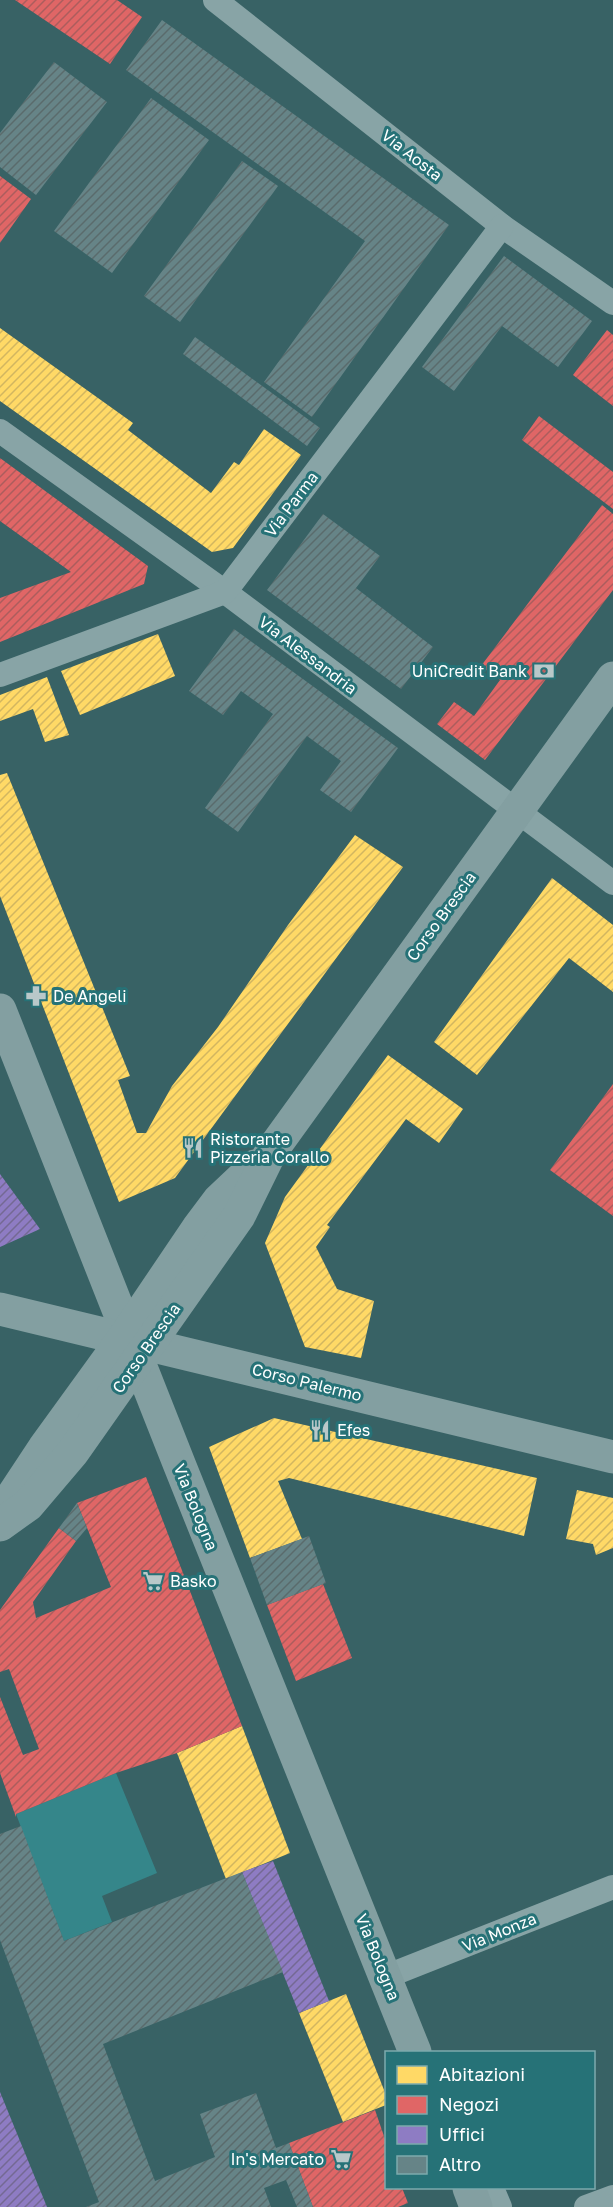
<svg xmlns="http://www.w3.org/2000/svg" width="613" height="2207" font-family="'Golos Text',sans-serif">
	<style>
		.garden { fill: #35868a }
		.homes { fill: url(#homes-hatch) }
		.shops { fill: url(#shops-hatch) }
		.offices { fill: url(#offices-hatch) }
		.building { fill: url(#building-hatch) }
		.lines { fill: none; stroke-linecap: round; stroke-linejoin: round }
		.street { stroke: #88a4a6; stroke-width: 24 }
		.secondary { stroke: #839fa1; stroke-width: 33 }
		.labels { text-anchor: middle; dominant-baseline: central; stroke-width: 6; stroke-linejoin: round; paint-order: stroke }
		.street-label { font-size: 16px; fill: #fff; stroke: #267277 }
		.poi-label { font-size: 16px; fill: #fff; stroke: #267277; text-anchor: start }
	</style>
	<defs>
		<pattern id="homes-hatch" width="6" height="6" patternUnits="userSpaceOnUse" patternTransform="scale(1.5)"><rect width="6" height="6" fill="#ffd966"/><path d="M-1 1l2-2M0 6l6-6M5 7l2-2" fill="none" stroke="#d2b660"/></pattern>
		<pattern id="shops-hatch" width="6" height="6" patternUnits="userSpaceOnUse" patternTransform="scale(1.5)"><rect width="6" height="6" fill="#e06666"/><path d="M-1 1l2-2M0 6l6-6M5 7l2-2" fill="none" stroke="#ac5d5d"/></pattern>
		<pattern id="offices-hatch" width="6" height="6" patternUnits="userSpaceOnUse" patternTransform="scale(1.5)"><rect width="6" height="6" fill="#8e7cc3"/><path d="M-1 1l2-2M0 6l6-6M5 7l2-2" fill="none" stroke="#746993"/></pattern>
		<pattern id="building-hatch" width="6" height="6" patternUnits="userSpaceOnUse" patternTransform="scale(1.5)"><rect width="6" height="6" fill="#668487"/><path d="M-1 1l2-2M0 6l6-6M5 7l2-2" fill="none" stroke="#5a6b6c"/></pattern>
	</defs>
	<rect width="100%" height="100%" fill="#386265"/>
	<polygon class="garden" points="116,1773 157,1873 102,1896 112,1922 64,1941 16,1814"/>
	<g class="homes">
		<polygon points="0,328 133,423 128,430 211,493 234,462 239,465 264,429 301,455 233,548 212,552 0,401"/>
		<polygon points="158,634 175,676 80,715 61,671"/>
		<polygon points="47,677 69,735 45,742 33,709 0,721 0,695"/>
		<polygon points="7,773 130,1076 118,1080 137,1133 146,1133 172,1086 218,1027 288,925 355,835 403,867 175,1178 119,1202 0,896 0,775"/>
		<polygon points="552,878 613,925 613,992 569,958 477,1075 434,1042"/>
		<polygon points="388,1055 463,1109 439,1143 406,1119 327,1225 330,1227 316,1247 337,1289 374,1301 361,1358 305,1347 265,1243 285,1197"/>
		<polygon points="274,1418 537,1478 524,1536 289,1478 278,1481 302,1539 250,1558 209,1447"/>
		<polygon points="577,1490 613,1498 613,1548 596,1555 593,1544 566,1539"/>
		<polygon points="242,1726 290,1853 226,1879 177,1753"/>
		<polygon points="346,1994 386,2095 386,2105 343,2122 299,2013"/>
	</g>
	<g class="shops">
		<polygon points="15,0 117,0 142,17 110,64"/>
		<polygon points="0,176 31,199 0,243"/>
		<polygon points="607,330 613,335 613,406 573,375"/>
		<polygon points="539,416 613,472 613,509 522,440"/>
		<polygon points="0,458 148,566 144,584 0,642 0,598 71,572 0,521"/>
		<polygon points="602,505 613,514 613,590 485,760 437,724 454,702 474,716 500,680 481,666"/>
		<polygon points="613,1084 613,1216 550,1170"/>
		<polygon points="146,1477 242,1726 177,1753 116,1773 16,1814 16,1817 0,1773 0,1697 23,1755 39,1749 9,1669 0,1672 0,1610 59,1528 76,1541 33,1602 36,1618 111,1587 77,1503"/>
		<polygon points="323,1584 352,1658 296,1681 267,1605"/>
		<polygon points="375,2110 386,2142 386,2188 402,2188 408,2203 398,2207 313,2207 289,2143"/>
	</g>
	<g class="offices">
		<polygon points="0,1174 40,1229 0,1247"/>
		<polygon points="273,1861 329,2001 299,2013 242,1872"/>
		<polygon points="0,2092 47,2207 0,2207"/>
	</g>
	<g class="building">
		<polygon points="162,20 449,225 312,417 264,382 365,241 126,70"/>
		<polygon points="54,62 107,102 36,195 0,167 0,133"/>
		<polygon points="151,98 209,140 112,273 54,231"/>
		<polygon points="242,161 278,186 180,322 144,296"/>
		<polygon points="504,256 592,321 558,367 502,326 454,391 422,367"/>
		<polygon points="195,337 320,428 307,446 183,354"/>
		<polygon points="323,514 380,556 356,588 433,647 401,689 267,590"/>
		<polygon points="234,629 398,748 351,812 320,790 341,761 307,736 238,832 205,808 273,714 241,691 223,715 189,691"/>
		<polygon points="77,1503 87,1528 76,1541 59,1528"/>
		<polygon points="309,1536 326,1583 267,1605 250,1558"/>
		<polygon points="21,1826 64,1941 242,1872 283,1972 103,2044 155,2181 215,2157 200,2114 256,2093 276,2148 289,2143 313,2207 297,2207 286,2180 264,2188 271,2207 86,2207 99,2202 0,1940 0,1834"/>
	</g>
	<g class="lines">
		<g class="street">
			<polyline points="215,0 502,226 613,303"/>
			<polyline points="0,431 225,592 613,883"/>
			<polyline points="0,675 225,592 502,226"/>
			<polyline points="385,1977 613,1887"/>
			<polyline points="492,2188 500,2207"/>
			<polyline points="586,2207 613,2197"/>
		</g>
		<g class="secondary">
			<polyline points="0,1010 180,1466 415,2052"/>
			<polyline points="0,1309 613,1457"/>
			<polyline points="11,1498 44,1448 123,1339 198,1228 219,1200 255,1166"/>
			<polyline points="0,1525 28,1505 73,1452 239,1216 270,1153 613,678"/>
			<polyline points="469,2188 476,2207"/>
		</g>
	</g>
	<defs>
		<g id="bank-bare" transform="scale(1.62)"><path d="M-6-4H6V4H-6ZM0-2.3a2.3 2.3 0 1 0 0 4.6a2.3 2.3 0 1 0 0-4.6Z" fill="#b9c8c9" stroke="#267277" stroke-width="2.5" paint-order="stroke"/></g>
		<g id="pharmacy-bare" transform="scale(1.62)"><path d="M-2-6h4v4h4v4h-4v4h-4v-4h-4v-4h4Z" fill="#b9c8c9" stroke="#267277" stroke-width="2.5" paint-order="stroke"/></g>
		<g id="restaurant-bare" transform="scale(1.62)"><path d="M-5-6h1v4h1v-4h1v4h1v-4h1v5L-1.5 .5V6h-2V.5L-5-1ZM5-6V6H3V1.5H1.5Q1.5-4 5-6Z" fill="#b9c8c9" stroke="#267277" stroke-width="2.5" paint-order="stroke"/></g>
		<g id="supermarket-bare" transform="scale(1.62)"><path d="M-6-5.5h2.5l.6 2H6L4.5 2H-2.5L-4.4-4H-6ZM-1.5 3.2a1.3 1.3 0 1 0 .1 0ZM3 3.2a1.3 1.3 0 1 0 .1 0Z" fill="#b9c8c9" stroke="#267277" stroke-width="2.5" paint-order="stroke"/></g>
	</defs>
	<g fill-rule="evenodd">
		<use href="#bank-bare" x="544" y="671"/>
		<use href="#pharmacy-bare" x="36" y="996"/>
		<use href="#restaurant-bare" x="193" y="1148"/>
		<use href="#restaurant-bare" x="320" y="1430"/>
		<use href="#supermarket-bare" x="153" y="1581"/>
		<use href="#supermarket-bare" x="341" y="2159"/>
	</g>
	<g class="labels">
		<g class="street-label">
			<text transform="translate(412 155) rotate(38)">Via Aosta</text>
			<text transform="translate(291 504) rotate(-53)">Via Parma</text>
			<text transform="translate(308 655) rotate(37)">Via Alessandria</text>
			<text transform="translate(441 916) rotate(-54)">Corso Brescia</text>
			<text transform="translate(146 1348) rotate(-55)">Corso Brescia</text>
			<text transform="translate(307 1382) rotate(14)">Corso Palermo</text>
			<text transform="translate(196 1507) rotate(68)">Via Bologna</text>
			<text transform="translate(499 1932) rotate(-22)">Via Monza</text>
			<text transform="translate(378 1957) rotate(68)">Via Bologna</text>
		</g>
		<g class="poi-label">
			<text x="527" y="671" text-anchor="end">UniCredit Bank</text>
			<text x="53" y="996">De Angeli</text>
			<text x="210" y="1139">Ristorante<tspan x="210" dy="18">Pizzeria Corallo</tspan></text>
			<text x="337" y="1430">Efes</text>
			<text x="170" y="1581">Basko</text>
			<text x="324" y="2159" text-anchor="end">In's Mercato</text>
		</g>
	</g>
	<rect x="385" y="2051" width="210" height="138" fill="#267277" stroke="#7daaad" stroke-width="1.5"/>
	<rect x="397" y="2066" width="30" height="18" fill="#ffd966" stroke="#7daaad" stroke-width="1.5"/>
	<text x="439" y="2081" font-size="18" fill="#ffffff">Abitazioni</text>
	<rect x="397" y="2096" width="30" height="18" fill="#e06666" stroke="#7daaad" stroke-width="1.5"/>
	<text x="439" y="2111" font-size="18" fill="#ffffff">Negozi</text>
	<rect x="397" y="2126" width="30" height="18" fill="#8e7cc3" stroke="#7daaad" stroke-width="1.5"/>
	<text x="439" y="2141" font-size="18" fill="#ffffff">Uffici</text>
	<rect x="397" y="2156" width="30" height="18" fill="#668487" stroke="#7daaad" stroke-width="1.5"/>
	<text x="439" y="2171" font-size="18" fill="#ffffff">Altro</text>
</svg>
